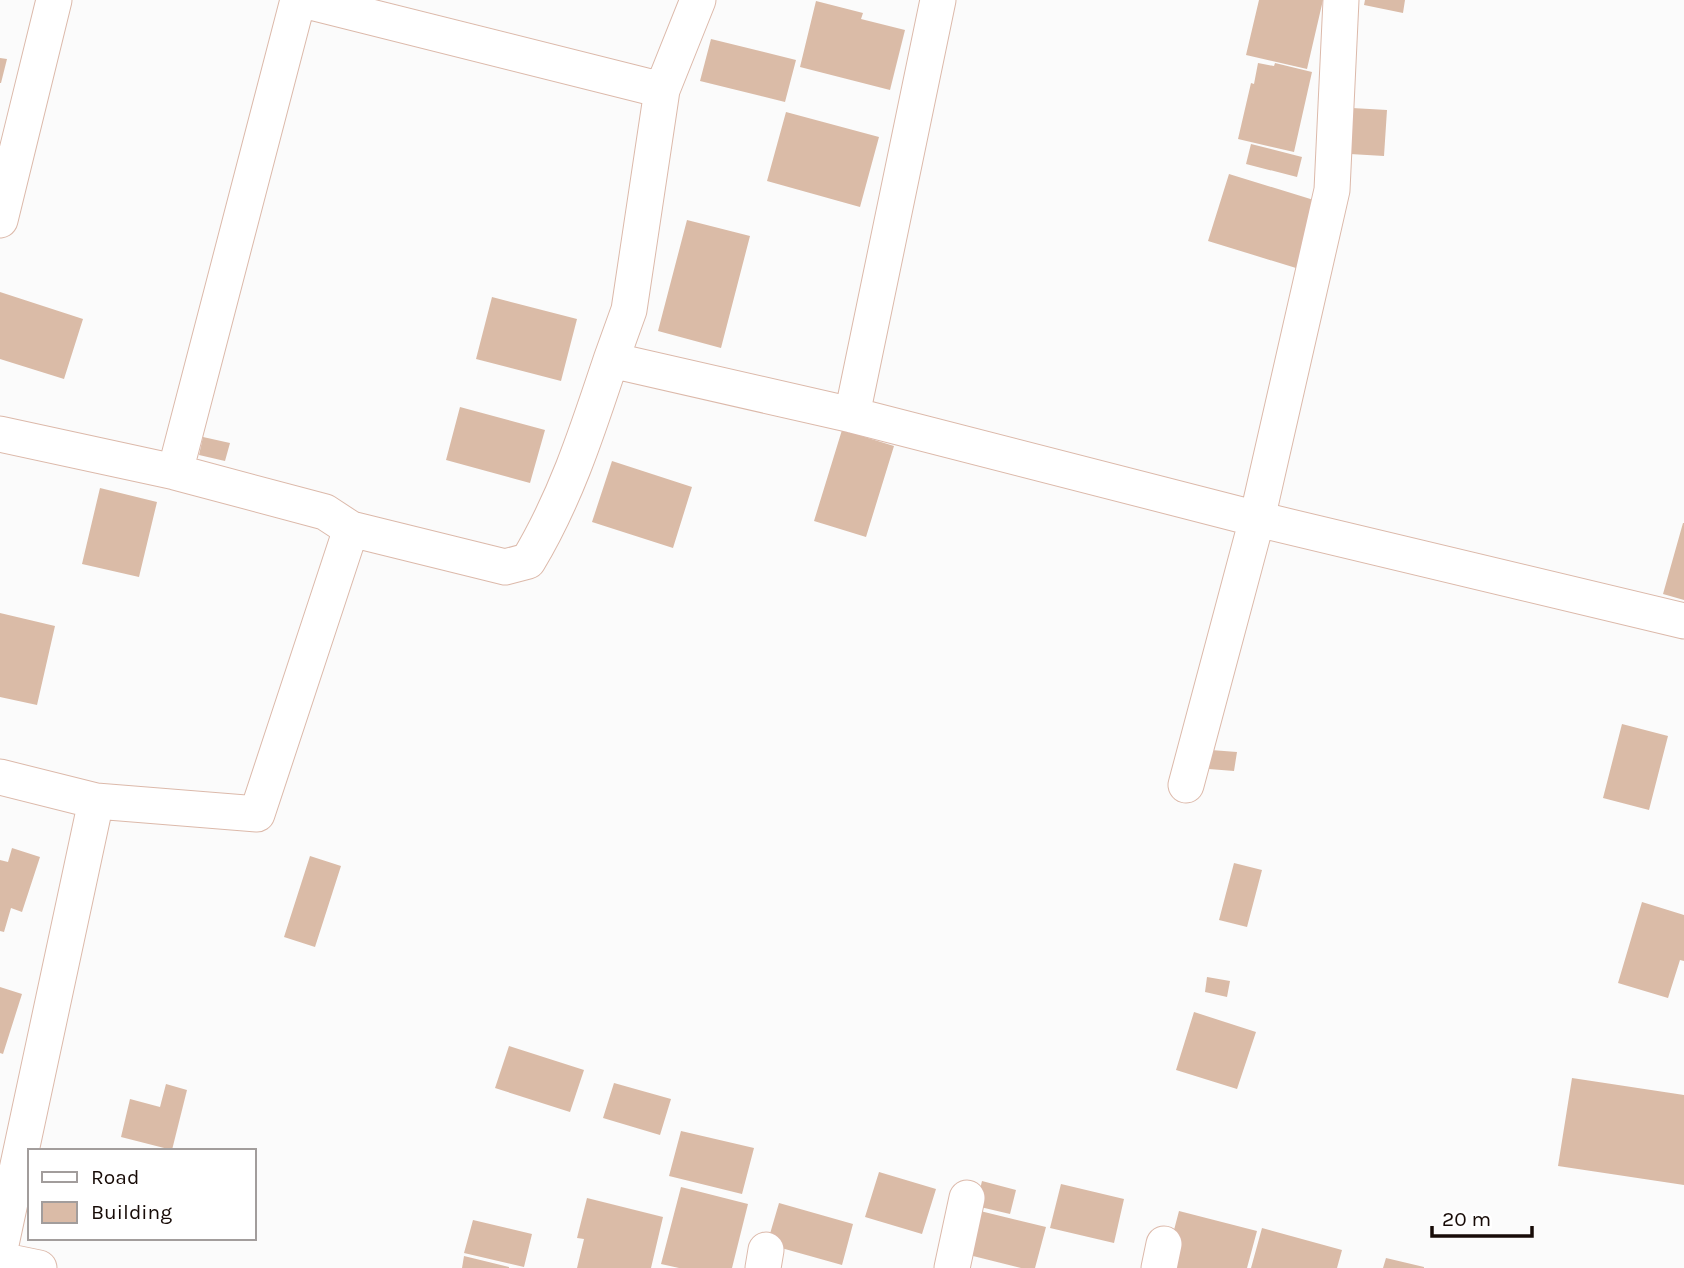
<svg xmlns="http://www.w3.org/2000/svg" width="1684" height="1268" viewBox="0 0 1684 1268" font-family="Karla,sans-serif">
<rect width="100%" height="100%" fill="#fbfbfb"/>
<path fill="#dabba7" d="M1259 0H1323L1307 69 1246 55Z
M1365 0H1405L1403 13 1364 5Z
M816 1 863 13 861 19 905 30 890 90 800 67Z
M711 39 796 60 785 102 700 81Z
M0 58 7 59 1 83H0Z
M1258 63 1274 66 1275 63 1312 72 1294 152 1238 139 1251 83 1254 84Z
M1352 108 1387 110 1384 156 1350 154Z
M786 112 879 137 860 207 767 181Z
M1251 144 1302 157 1297 177 1246 164Z
M1229 174 1317 201 1296 268 1208 241Z
M687 220 750 236 721 348 658 331Z
M0 292 83 319 64 379 0 359Z
M492 297 577 319 561 381 476 359Z
M460 407 545 430 530 483 446 460Z
M842 430 894 446 866 537 814 521Z
M203 437 230 443 225 461 199 455Z
M612 461 692 487 673 548 592 522Z
M100 488 157 502 139 577 82 564Z
M1683 523H1684V600L1663 594Z
M0 613 55 626 37 705 0 697Z
M1622 724 1668 736 1649 810 1603 798Z
M1211 750 1237 752 1234 771 1209 769Z
M12 848 40 857 22 912 11 908 4 932 0 931V860L8 862Z
M310 856 341 866 315 947 284 937Z
M1234 863 1262 870 1247 927 1219 920Z
M1642 902 1684 915V961L1680 960 1668 998 1618 983Z
M1207 977 1230 981 1227 997 1205 992Z
M0 987 22 994 3 1054 0 1053Z
M1194 1012 1256 1032 1237 1089 1176 1070Z
M509 1046 584 1070 570 1112 495 1088Z
M1572 1078 1684 1095V1185L1558 1166Z
M614 1083 671 1099 660 1135 603 1118Z
M166 1084 187 1090 172 1150 121 1137 130 1099 160 1107Z
M681 1131 754 1148 742 1194 669 1176Z
M879 1172 936 1189 922 1234 865 1217Z
M982 1181 1016 1190 1010 1214 976 1206Z
M1061 1184 1124 1199 1114 1243 1050 1228Z
M681 1187 748 1204 732 1268H679L661 1264Z
M587 1198 663 1217 651 1268H577L584 1239 577 1238Z
M779 1203 853 1224 842 1265 767 1244Z
M972 1209 1046 1227 1035 1268H1021L961 1253Z
M1179 1211 1257 1231 1247 1268H1164Z
M473 1220 532 1234 524 1267 464 1253Z
M1262 1228 1342 1250 1337 1268H1251Z
M464 1256 509 1267V1268H462Z
M1386 1258 1424 1267V1268H1383Z"/>
<g fill="none" stroke-linecap="round" stroke-linejoin="round">
<g stroke="#dcb9aa" stroke-width="37">
<path id="minor" d="M303 0 662 90 629 310 611 360 852 415 1257 519 1684 621
M662 90 698 0
M0 220 54 0
M852 415 938 0
M0 434 175 472 325 512 351 529 505 567 528 561C566 498 588 429 611 360
M175 472 298 0
M0 777 96 801 257 814 351 529
M1186 785 1257 519 1332 190 1341 0
M0 1249 96 801
M0 1260 39 1268
M763 1268 766 1250
M952 1268 967 1198
M1159 1268 1164 1244"/>
</g>
<use href="#minor" stroke="#fff" stroke-width="35"/>
</g>
<rect x="28" y="1149" width="228" height="91" fill="#ffffff" stroke="#a29d9c" stroke-width="2"/>
<rect x="42" y="1172" width="35" height="10" fill="#ffffff" stroke="#a29d9c" stroke-width="2"/>
<text x="91" y="1184" font-size="21" fill="#170b07">Road</text>
<rect x="42" y="1202" width="35" height="21" fill="#dabba7" stroke="#a29d9c" stroke-width="2"/>
<text x="91" y="1219" font-size="21" fill="#170b07">Building</text>
<path d="M1432 1226v10h100v-10" fill="none" stroke="#170b07" stroke-width="3.5"/>
<text x="1442" y="1226" font-size="21" fill="#170b07" stroke="#ffffff" stroke-width="5" paint-order="stroke">20 m</text>
</svg>
